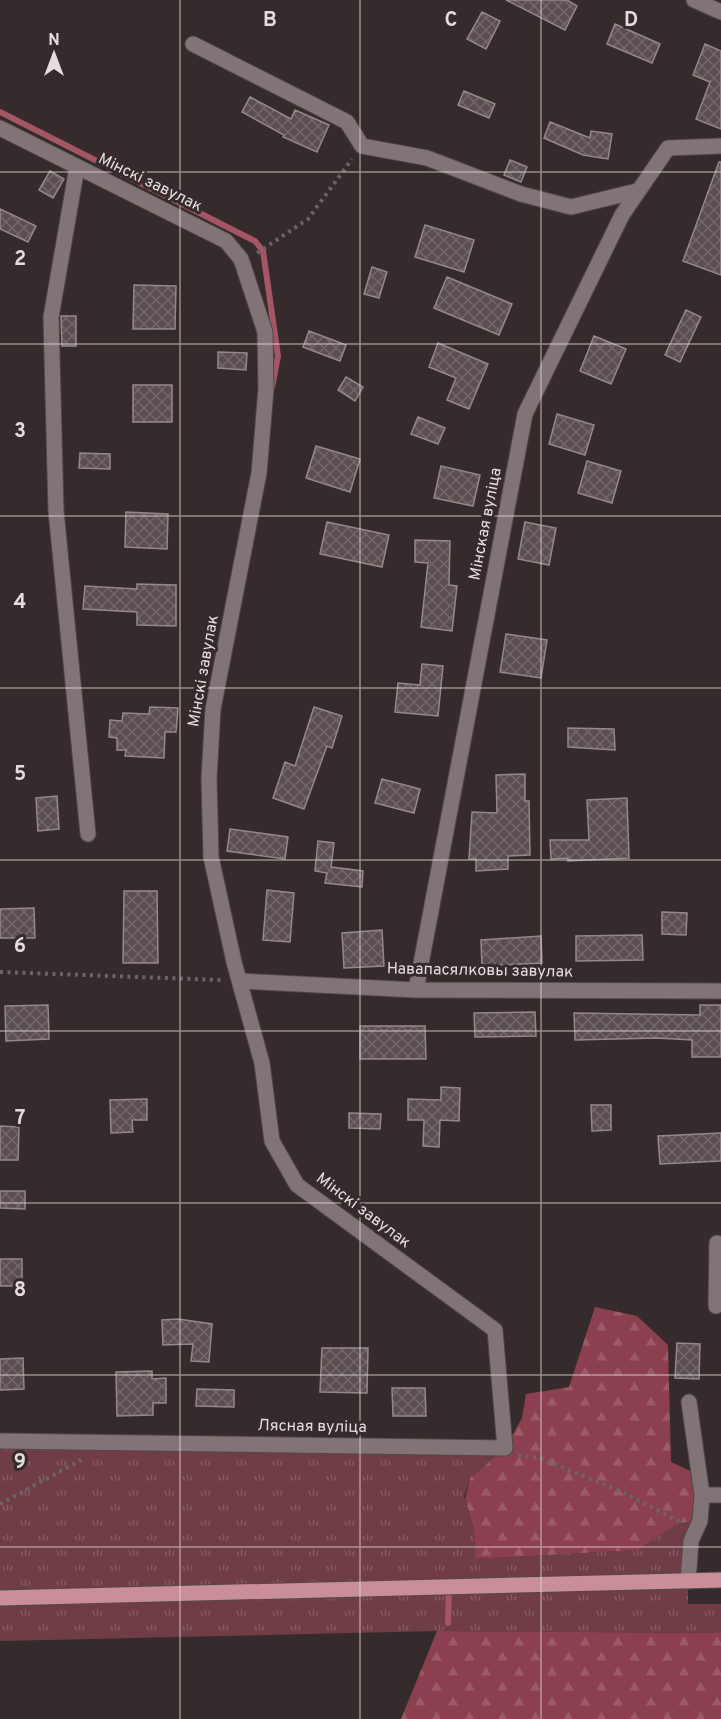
<svg xmlns="http://www.w3.org/2000/svg" width="721" height="1719" viewBox="0 0 721 1719" font-family="Overpass,sans-serif">
<defs>
<pattern id="grass-tufts" width="24" height="20" patternUnits="userSpaceOnUse" patternTransform="scale(1.5)"><rect width="24" height="20" fill="#703d47"/><path d="M3 7l-1-3M5 7V3M7 7l1-3M15 17l-1-3M17 17v-4M19 17l1-3" fill="none" stroke="#845961"/></pattern>
<pattern id="forest-firs" width="22" height="20" patternUnits="userSpaceOnUse" patternTransform="scale(1.5)"><rect width="22" height="20" fill="#8b3f4f"/><path d="M5 1l3.5 6h-7zM16 11l3.5 6h-7z" fill="#9b5a68"/></pattern>
<pattern id="building-cross-hatch" width="8" height="8" patternUnits="userSpaceOnUse" patternTransform="scale(1.5)"><rect width="8" height="8" fill="#5a4e50"/><path d="M0 0l8 8M0 8l8-8" fill="none" stroke="#726769"/></pattern>
</defs>
<rect width="100%" height="100%" fill="#362b2c"/>
<path fill="url(#grass-tufts)" d="M0 1441 505 1448 470 1478 464 1497 474 1529 475 1559 638 1550 679 1523 700 1521 688 1581V1604H721V1633L437 1631 0 1641Z"/>
<path fill="url(#forest-firs)" d="M595 1307 637 1316 668 1345 671 1462 701 1476 700 1521 679 1523 638 1550 475 1559 474 1529 465 1499 470 1478 505 1448 522 1418 526 1394 569 1387Z
M437 1631 721 1633V1719H401Z"/>
<g fill="none" stroke-linecap="round" stroke-linejoin="round">
<path stroke="#a45666" stroke-width="6" d="M0 112 255 241 263 251 278 356 272 388
M448 1623 449 1589"/>
</g>
<path fill="url(#building-cross-hatch)" stroke="#96888a" stroke-width="1.5" d="M506 0H567L577 6 565 30Z
M482 12 500 21 486 49 467 39Z
M615 24 660 44 652 63 607 44Z
M705 44 721 51V129L696 119 710 82 693 75Z
M464 91 495 104 489 118 458 105Z
M250 97 291 119 295 110 329 125 317 152 283 137 284 135 242 112Z
M550 122 590 138 591 131 612 134 608 159 583 155 544 138Z
M510 160 527 167 521 182 504 175Z
M719 162H721V275L683 261Z
M50 171 64 179 53 198 39 190Z
M0 209 36 226 28 242 0 229Z
M425 225 474 240 464 272 415 257Z
M372 267 387 272 379 298 364 294Z
M447 277 512 304 499 335 434 308Z
M134 285 176 286 175 329H133Z
M686 310 701 317 680 362 665 355Z
M61 316H76V346H62Z
M309 331 346 345 340 361 303 347Z
M594 336 626 349 611 384 580 371Z
M438 343 488 364 469 409 447 400 456 378 429 367Z
M218 352 247 353 246 370 218 368Z
M346 377 363 387 355 401 338 390Z
M133 385H172V422H133Z
M557 414 594 425 585 455 549 444Z
M418 417 445 428 438 444 411 434Z
M316 446 360 459 350 492 306 478Z
M80 453 110 454V469L79 468Z
M587 461 621 471 612 503 578 493Z
M441 466 480 475 473 506 434 498Z
M126 512 168 514 167 549 125 547Z
M327 522 389 535 382 567 320 554Z
M525 522 556 528 549 565 518 559Z
M415 540 450 541 449 585 457 586 452 631 421 627 428 563 415 562Z
M137 584 176 585V626L137 625V612L83 609 85 586 137 589Z
M506 634 547 640 541 678 500 672Z
M422 664 443 666 438 716 395 712 398 683 420 685Z
M150 707 178 708 176 732H165L164 758 125 756 126 750H117V738L109 737 110 720 122 721 123 713 149 714Z
M314 707 342 716 332 748 327 746 304 809 273 798 285 762 295 766Z
M568 728 614 729 615 750 568 747Z
M525 774V801H529L530 855 508 856V869L476 871V859H469L472 812 497 813 496 775Z
M382 779 420 789 414 813 375 803Z
M57 796 59 829 38 831 36 798Z
M627 798 629 858 568 861V858L551 859 550 840H589L587 800Z
M230 829 288 837 285 859 227 851Z
M318 841 334 843 331 867 363 871 362 887 325 883 327 873 315 871Z
M267 890 294 893 290 942 263 940Z
M124 891H157L158 963H123Z
M34 908 35 938H0V909Z
M662 912 687 913 686 935 662 934Z
M382 930 384 966 344 968 342 933Z
M642 935 643 960 576 961V936Z
M541 936 542 963 482 966 481 940Z
M48 1005 49 1039 6 1041 5 1006Z
M700 1005H721V1057H692V1040L657 1038 575 1040 574 1013 700 1015Z
M535 1012 536 1036 475 1037 474 1013Z
M360 1026H425L426 1059H360Z
M441 1087 460 1088 459 1121 440 1120 439 1147 423 1146 424 1120H408V1099L441 1100Z
M147 1099V1120H132L133 1132 111 1133 110 1100Z
M591 1105H611V1130L592 1131Z
M349 1113 381 1114 380 1129 349 1128Z
M0 1126 19 1127 18 1160H0Z
M721 1133V1161L660 1164 658 1136Z
M0 1191H25V1209L0 1208Z
M0 1259H22V1286H0Z
M178 1319 212 1324 209 1362 191 1361 193 1344 163 1345 162 1320Z
M677 1343 700 1344 699 1379 675 1378Z
M322 1348H368L367 1393 320 1392Z
M23 1358 24 1389 0 1390V1359Z
M152 1371V1379L166 1378V1403H153V1415L117 1416 116 1372Z
M392 1388H425L426 1416H393Z
M197 1389 234 1390V1407L196 1406Z"/>
<g fill="none" stroke-linecap="round" stroke-linejoin="round">
<g stroke="#514849" stroke-width="17">
<path id="minor" d="M694 0 721 12
M193 44 347 122 362 146 427 158 521 194 571 207 637 191
M0 128 226 241 241 259 265 332 266 389 259 473 213 709 209 779 211 857 234 962 262 1063 272 1141 297 1185 495 1330 505 1448 0 1441
M77 167 51 317 56 511 88 834
M240 981 416 990 721 991
M416 990 525 414 622 215 668 148 721 146
M716 1306 717 1243
M702 1495H721
M688 1581 691 1541 700 1521 702 1495 689 1402"/>
</g>
<g stroke="#514849" stroke-width="17">
<path id="major" d="M0 1598 721 1580"/>
</g>
<path stroke="#6e6465" stroke-width="4" stroke-dasharray="3 4.5" stroke-linecap="butt" d="M257 253 308 219 352 159
M0 972 221 980
M518 1455 540 1458 624 1493 682 1523
M0 1504 81 1460"/>
<use href="#minor" stroke="#827476" stroke-width="15"/>
<use href="#major" stroke="#c98e99" stroke-width="15"/>
</g>
<path fill="none" stroke="#e4ddde" stroke-width="1.5" stroke-opacity="0.55" d="M180 0V1719M360 0V1719M541 0V1719M0 172H721M0 344H721M0 516H721M0 688H721M0 860H721M0 1031H721M0 1203H721M0 1375H721M0 1547H721"/>
<g text-anchor="middle" dominant-baseline="central" stroke-width="6" stroke-linejoin="round" paint-order="stroke">
<g font-size="16" fill="#e4ddde" stroke="#362b2c">
<text transform="translate(150 183) rotate(26)">Мінскі завулак</text>
<text transform="translate(486 524) rotate(-79)">Мінская вуліца</text>
<text transform="translate(204 671) rotate(-80)">Мінскі завулак</text>
<text transform="translate(480 971) rotate(1)">Навапасялковы завулак</text>
<text transform="translate(363 1211) rotate(37)">Мінскі завулак</text>
<text transform="translate(312 1427) rotate(1)">Лясная вуліца</text>
</g>
</g>
<g font-size="20" text-anchor="middle" font-weight="bold" fill="#e4ddde" stroke="#362b2c" stroke-width="6" stroke-linejoin="round" paint-order="stroke">
<text x="270" y="26">B</text>
<text x="451" y="26">C</text>
<text x="631" y="26">D</text>
<text x="20" y="265">2</text>
<text x="20" y="437">3</text>
<text x="20" y="608">4</text>
<text x="20" y="780">5</text>
<text x="20" y="952">6</text>
<text x="20" y="1124">7</text>
<text x="20" y="1296">8</text>
<text x="20" y="1468">9</text>
</g>
<g transform="translate(54 54)" stroke="#362b2c" stroke-width="4.5" paint-order="stroke">
<path d="M0-4.5L10 22L0 15L-10 22Z" fill="#e4ddde"/>
<text y="-9" font-size="16" font-weight="bold" text-anchor="middle" fill="#e4ddde">N</text>
</g>
</svg>
